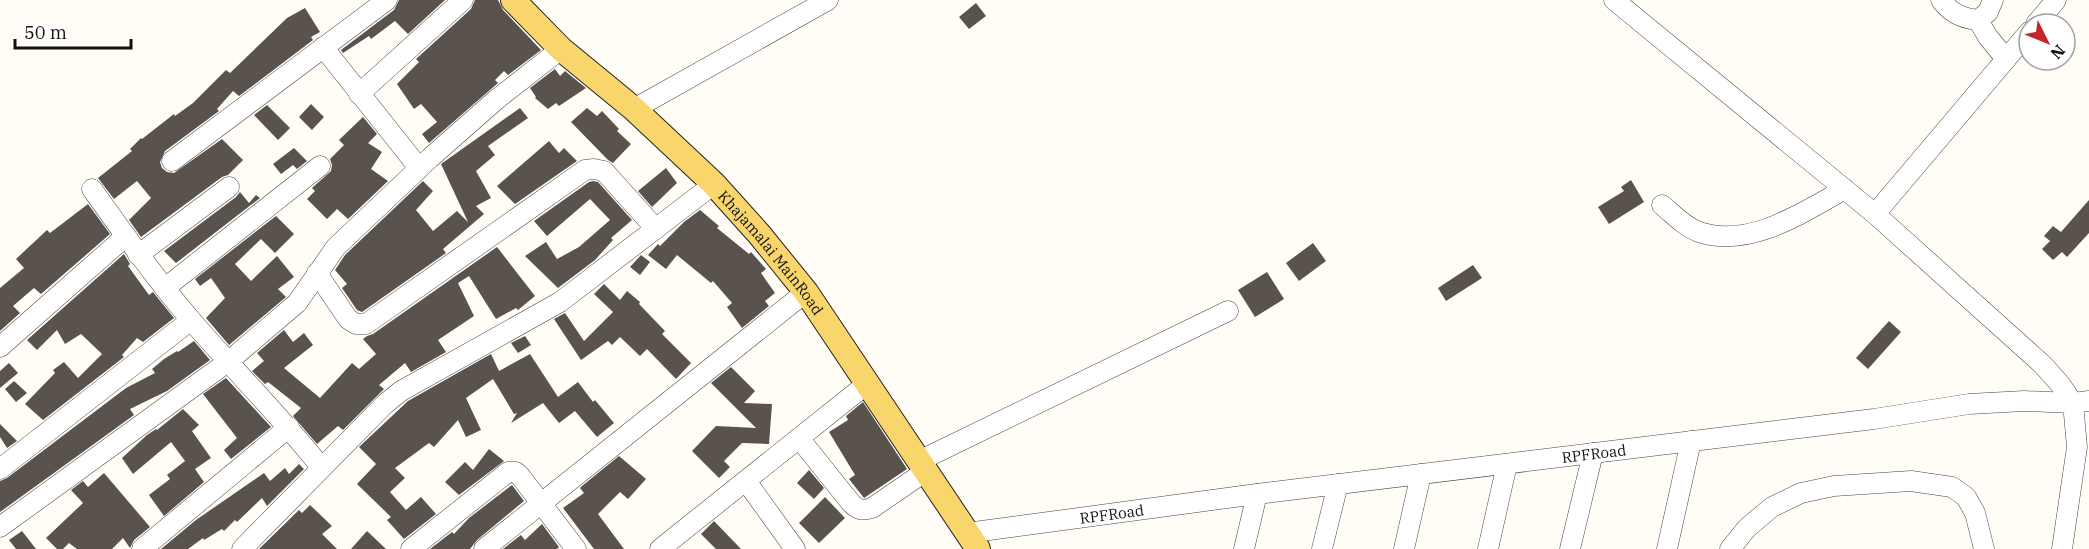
<svg xmlns="http://www.w3.org/2000/svg" width="2089" height="549" viewBox="0 0 2089 549" font-family="'IBM Plex Serif',serif">
<rect width="100%" height="100%" fill="#fffdf5"/>
<path fill="#5a524d" d="M399 0H445L408 34 395 21 371 39 369 36 343 53 341 50 394 10Z
M475 0H498L503 10 541 50 508 75 504 71 495 80 498 83 429 143 422 134 437 122 421 104 414 109 397 84 419 62 416 59 471 9Z
M976 3 986 16 969 29 959 17Z
M305 8 320 32 311 37 313 40 239 96 233 91 217 109 219 111 165 151 160 162 162 168 167 172 174 173 222 139 243 160 228 175 222 177 141 237 129 220 151 198 137 181 114 199 98 178 132 151 130 149 141 138 142 139 174 114 175 116 193 103 226 70 230 73 287 18Z
M555 69 560 76 565 71 586 88 559 106 556 103 548 109 535 98 536 97 530 88Z
M311 104 324 117 312 130 299 117Z
M267 105 290 128 278 140 254 115Z
M520 108 528 118 488 146 495 155 476 171 491 198 476 206 484 214 443 249 446 253 362 312 357 310 342 288 347 284 335 270 345 255 423 181 433 191 416 210 433 231 457 211 468 222 441 164Z
M587 108 597 116 602 111 619 129 617 131 631 144 613 163 608 160 571 122Z
M363 117 377 134 368 143 382 152 371 169 388 181 348 219 337 209 327 219 307 199 315 191 312 188 331 171 332 165 330 159 344 145 339 140Z
M549 141 559 153 564 148 577 161 515 204 497 186Z
M294 148 307 161 297 169 293 165 281 174 273 164Z
M666 168 677 183 652 207 638 191Z
M1631 180 1644 202 1609 224 1598 207 1624 191 1621 187Z
M593 181 598 182 632 220 611 238 613 240 595 260 558 288 525 256 546 242 557 259 579 247 610 220 590 199 547 236 534 221 589 182Z
M240 192 249 203 256 195 260 198 176 263 164 251 236 197Z
M2089 200V233L2067 257 2062 252 2053 260 2042 249 2050 241 2044 236 2053 226 2061 232Z
M88 204 110 234 41 294 34 288 13 306 20 313 0 331V288L24 268 16 259 47 230 50 233Z
M700 210 719 226 717 228 749 254 751 252 766 269 761 273 775 293 765 301 769 306 742 328 727 307 732 303 713 281 711 283 677 255 666 269 648 255 658 244 660 246 684 222Z
M276 216 294 234 275 253 261 239 235 264 251 281 277 256 294 277 278 289 286 297 229 345 206 318 225 298 211 278 200 286 195 279Z
M1313 243 1326 261 1299 281 1286 263Z
M497 247 535 296 518 310 516 308 496 319 469 276 458 283 474 316 438 340 446 352 411 372 405 363 379 385 384 389 343 430 338 426 317 444 293 416 301 408 268 382 265 384 252 371 264 361 257 353 284 330 293 342 304 333 313 345 284 368 320 398 352 363 359 369 376 354 363 339 367 336 373 334Z
M124 254 130 264 128 266 149 295 153 292 174 318 143 342 137 338 122 355 124 357 43 420 25 404 55 373 53 370 64 362 78 378 102 354 81 334 65 344 57 330 37 350 27 340Z
M641 255 650 262 640 275 630 267Z
M1473 265 1482 278 1446 301 1438 288Z
M1267 272 1284 299 1255 317 1238 290Z
M604 284 620 300 627 291 640 302 639 304 665 331 662 334 691 363 676 379 647 349 640 356 620 337 612 345 608 341 581 360 554 319 565 313 584 341 613 312 594 294Z
M1889 321 1901 332 1868 369 1856 358Z
M525 336 531 345 518 353 511 343Z
M194 341 210 360 167 391 130 409 134 415 0 512V481L7 478 126 388 155 373 152 369 164 359 177 351 178 352Z
M491 354 499 371 530 354 558 397 578 382 593 402 595 400 614 423 597 437 575 411 559 423 543 403 511 423 517 413 514 414 493 379 466 398 481 430 466 437 458 420 434 447 429 443 395 468 405 478 390 492 406 510 421 497 436 514 404 539 387 520 391 517 357 484 376 464 359 447 408 401Z
M9 363 18 373 0 388V371Z
M731 367 755 391 744 403 772 404 769 444 742 443 724 461 730 467 719 478 692 451 716 426 756 428 711 383Z
M226 378 271 427 231 459 224 450 237 438 203 394Z
M14 381 27 393 16 402 5 389Z
M863 402 907 469 864 498 849 479 855 475 829 432 848 420 846 416Z
M183 409 199 425 192 431 211 458 195 469 204 482 164 516 149 495 170 479 167 475 185 461 171 442 133 474 122 458 147 435 156 429 157 430Z
M0 424 17 441 7 448 0 437Z
M489 449 504 461 459 495 445 482 465 462 473 470Z
M619 456 646 479 628 499 620 492 598 514 624 549H594L563 508 584 493 580 488 582 486Z
M299 464 304 469 267 506 262 498 237 522 235 520 224 531 222 529 204 540 203 538 188 549H161L196 520 264 473 270 481 285 468 289 474Z
M809 470 824 488 814 499 797 483Z
M104 473 150 527 134 540 130 548 123 538 112 549H77L69 543 63 549H57L46 538 83 503 71 490 83 481 88 487Z
M512 485 524 501 477 540 470 549H430L452 532 454 534 469 518Z
M825 497 845 518 819 543 799 523Z
M310 505 332 526 322 534 337 549H259L299 510 302 513Z
M714 521 741 549H716L701 534Z
M542 524 559 547 557 549H503L521 535 525 540Z
M22 531 36 549H16L9 540Z
M367 531 386 549H351Z"/>
<g fill="none" stroke-linecap="round" stroke-linejoin="round">
<g stroke="#444" stroke-width="21">
<g id="minor">
<path d="M1614 0 1875 214 2043 365 2060 384 2073 403 2089 401"/>
<path d="M1941 0C1951 13 1961 18 1978 20L1988 12 1993 0"/>
<path d="M1978 20 1988 37 2006 59"/>
<path d="M2036 24 2056 0"/>
<path d="M323 47 419 168"/>
<path d="M359 94 463 0"/>
<path d="M634 109 828 0"/>
<path d="M172 161 387 0"/>
<path d="M92 189C124 234 155 278 191 320 234 370 280 416 321 467"/>
<path d="M1662 205C1674 215 1685 227 1699 232 1750 249 1803 212 1845 189"/>
<path d="M1875 214 2029 32"/>
<path d="M138 255 229 187"/>
<path d="M317 273 348 319 356 324H366L585 170 594 169 604 171 656 229"/>
<path d="M165 288 320 166"/>
<path d="M0 347 126 236"/>
<path d="M799 438 851 503C858 510 862 511 872 508L926 471"/>
<path d="M919 461 1228 311"/>
<path d="M0 469 191 320"/>
<path d="M746 481 795 549"/>
<path d="M0 527 229 361 297 303 336 247 430 158 497 99 561 49"/>
<path id="s1" d="M967 533 1257 494 1874 419 1969 404 2024 401 2073 403 2077 447 2062 549"/>
<path d="M142 549 289 427"/>
<path d="M242 549 385 404 401 391 560 302 714 184"/>
<path d="M411 549 508 472H516L521 477 576 549"/>
<path d="M484 549 806 292"/>
<path d="M660 549 868 383"/>
<path d="M1244 549 1257 494"/>
<path d="M1322 549 1338 484"/>
<path d="M1404 549 1421 474"/>
<path d="M1488 549 1507 464"/>
<path d="M1570 549 1593 453"/>
<path d="M1667 549 1691 441"/>
<path d="M1730 549 1747 528 1772 507 1801 493 1834 486 1911 481 1952 487 1966 497 1975 513 1984 549"/>
</g>
</g>
<g stroke="#222" stroke-width="26">
<g id="major">
<path id="s2" d="M513 0 561 49 634 109 714 184 759 234 806 292 978 549"/>
</g>
</g>
<use href="#minor" stroke="#fff" stroke-width="20"/>
<use href="#major" stroke="#f9d66b" stroke-width="24"/>
</g>
<g text-anchor="middle" dominant-baseline="central" stroke-width="6" stroke-linejoin="round" paint-order="stroke">
<g font-size="15" fill="#111" stroke="#fff">
<text stroke="none"><textPath href="#s2" startOffset="362">Khajamalai MainRoad</textPath></text>
<text stroke="none"><textPath href="#s1" startOffset="632">RPFRoad</textPath></text>
<text stroke="none"><textPath href="#s1" startOffset="146">RPFRoad</textPath></text>
</g>
</g>
<g transform="translate(2047 42) rotate(133)"><circle r="28" fill="#ffffff" stroke="#a0a0a0" stroke-width="1.5"/>
<path d="M0-4.5L10 22L0 15L-10 22Z" fill="#c4262e"/>
<text y="-9" font-size="16" font-weight="bold" text-anchor="middle" fill="#111111">N</text>
</g>
<path d="M15 39v9h116v-9" fill="none" stroke="#111111" stroke-width="3"/>
<text x="24" y="39" font-size="18" fill="#111111" stroke="#ffffff" stroke-width="4.5" paint-order="stroke">50 m</text>
</svg>
